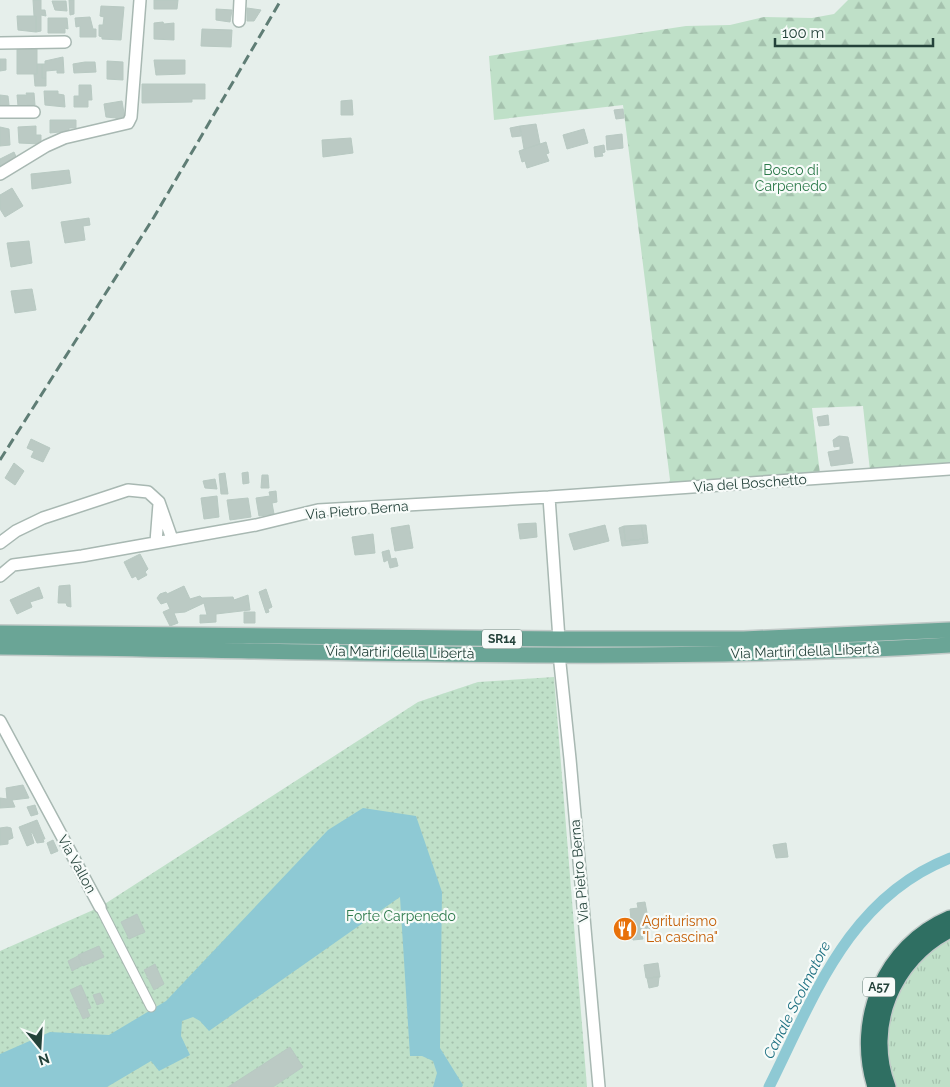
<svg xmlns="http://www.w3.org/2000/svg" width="950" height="1087" viewBox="0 0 950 1087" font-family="Raleway,sans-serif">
<defs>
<pattern id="grass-tufts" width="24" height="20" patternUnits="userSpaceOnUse" patternTransform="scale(1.25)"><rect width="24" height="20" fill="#bfe0c8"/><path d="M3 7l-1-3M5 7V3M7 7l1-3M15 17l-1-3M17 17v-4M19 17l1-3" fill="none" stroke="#a4c1ad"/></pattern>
<pattern id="forest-firs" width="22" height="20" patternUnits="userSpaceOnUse" patternTransform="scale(1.25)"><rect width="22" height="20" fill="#bfe0c8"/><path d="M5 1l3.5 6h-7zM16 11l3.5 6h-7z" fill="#a4c1ad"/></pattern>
<pattern id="park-dots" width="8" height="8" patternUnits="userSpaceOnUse" patternTransform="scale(1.25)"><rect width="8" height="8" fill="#bfe0c8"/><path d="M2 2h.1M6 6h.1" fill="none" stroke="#a4c1ad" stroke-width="1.8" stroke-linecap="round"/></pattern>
</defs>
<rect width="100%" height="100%" fill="#e6efeb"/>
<path fill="url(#grass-tufts)" d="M950 934V1087H890L882 1034 902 976Z"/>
<path fill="url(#forest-firs)" d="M848 0H950V465L870 471 863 406 812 408 820 474 668 485 670 480 623 105 494 120 489 56 686 26 730 25 764 17 812 18 834 14Z"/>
<path fill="url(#park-dots)" d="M554 677 587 1087H0V951L100 907 418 702 478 682Z"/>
<path fill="#8ec9d4" d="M363 808 416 816 442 892 440 1048 463 1085 462 1087H433L437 1073 433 1061 422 1056H410L400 897 209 1031 200 1021 193 1017 182 1021 181 1036 190 1055 159 1071 151 1061 107 1087H0V1054L50 1032 109 1035 166 1001 328 830Z"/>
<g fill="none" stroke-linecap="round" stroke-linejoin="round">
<path stroke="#8ec9d4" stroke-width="11" d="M769 1087C814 997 848 898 950 858"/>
</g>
<path fill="#bbcac4" stroke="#b8c9c2" d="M33 0H41V10H45L46 16 41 15V31L36 32V16H34Z
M74 0V14L70 15 69 0Z
M154 0H178L177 9H154Z
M52 1H66L67 11 55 10Z
M101 6 124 7 121 40 102 39V37L99 36V25H103L104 17 100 16Z
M247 8 261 10 254 21H247Z
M216 9 232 10 230 22 216 20Z
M17 16H36V32L18 30Z
M90 17 93 29H96V37H80V26L76 27 75 18Z
M48 18H67L68 29 65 28V33H48Z
M163 22 164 24 174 23V40L154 39V23Z
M202 29 232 30 231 47 201 46Z
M17 49H37V74H17Z
M63 57 64 73H57V70L46 71V78H42V64H45V61Z
M0 59H6V70L0 71Z
M154 60H185V74L156 75Z
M107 61 123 62V80L107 79Z
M85 62H95L96 72 74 73 73 64Z
M37 64H42V78H46V86H35L34 74H37Z
M142 84H205V99H192V102L142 103Z
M79 85H91L92 100H88V107H74V96H79Z
M44 91H58V94L64 95 65 107 45 105Z
M26 93H34L35 105 18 106 17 95H27Z
M0 95 8 96 9 105H0Z
M352 100 353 115H341V101Z
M122 101 125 119 117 121 116 118 106 117 104 104Z
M623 109 624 118 616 119 614 110Z
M50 120H76V128H69V131L50 133Z
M536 124 540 144 524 149 520 126Z
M36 126V135H41V144L19 143 18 127Z
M520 126 521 136 512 137 510 128Z
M0 127 9 129 10 145 0 146Z
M584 129 588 143 567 149 563 135Z
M622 134 623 148 607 150 606 136Z
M351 138 353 153 323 157 322 140Z
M546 142 549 153 546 154 549 161 527 168 525 161 522 162 519 151Z
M604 145 605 152 602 153 603 156 595 157 594 147Z
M14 152 17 159 0 170V159Z
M69 170 71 183 32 189 31 174Z
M12 188 23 206 5 217 0 209V195Z
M89 218 90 225 83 226 85 240 65 243 61 222Z
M29 241 32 263 11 267 7 243Z
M32 289 36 310 15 313 11 291Z
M828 415 829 425 819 426 817 417Z
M839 436 848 437 853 463 831 466 828 452 840 450V446L834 447 833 440Z
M31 439 50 448 43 462 31 457 34 451 27 448Z
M14 463 24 471 15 485 5 478Z
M248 472 249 483 243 484 242 473Z
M225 473 228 494H221L219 474Z
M262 475H268L269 488H261Z
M215 479 217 489 205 488 203 481Z
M276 491 277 502 272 503 274 514 259 516 256 498 270 496 269 492Z
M217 496 219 517 204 519 201 498Z
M248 498 251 517 230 520 227 500Z
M536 523 537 537 520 539 518 524Z
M409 525 413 548 395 551 391 528Z
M605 525 609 541 574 550 569 534Z
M641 525 644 539 625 541 624 526Z
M641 525H646L648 543 622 546 619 528 624 526 625 541 644 539Z
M373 534 375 553 355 555 352 537Z
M389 550 391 559 396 558 398 566 390 568 388 560 384 562 382 552Z
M140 554 148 569 145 572 147 575 138 580 136 576 132 578 124 562Z
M70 585 71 607 67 606 66 603H58L59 586Z
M184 586 190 599 200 596 202 598 233 597 234 600 248 595 250 610 216 614V622L200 623V615H207L204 603 185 612 174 613 178 623 170 626 163 612 170 609 167 602 161 604 157 598 160 594 166 592 167 594Z
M39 587 43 598 30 602 32 607 17 614 10 600Z
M266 589 272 607 268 609 269 612 266 613 259 592Z
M244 612H255V623H244Z
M23 785 29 798 12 800 15 807 0 808V798L7 799 6 788Z
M35 805 38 814 31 816 27 807Z
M37 820 45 839H43L44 842 37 843 32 832 31 833 34 843 27 846 19 827Z
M7 827 11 828 13 838 8 840V844L0 845V828Z
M53 840 58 851 51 854 47 843Z
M786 843 788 857 776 858 773 845Z
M645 902 650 929 641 931 643 939 633 940 630 909 638 908 637 903Z
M137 914 145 932 129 939 121 922Z
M99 946 104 957 83 966 78 955Z
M78 956 83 965 72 971 68 961Z
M658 963 660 977 646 978 644 965Z
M155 964 164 984 154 990 144 970Z
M659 977 658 986 649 988 647 978Z
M81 985 91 1008 87 1009 90 1016 83 1019 70 990Z
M100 993 104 1002 97 1005 93 995Z
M290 1047 303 1067 273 1087H228Z"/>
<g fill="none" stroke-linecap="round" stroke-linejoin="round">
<g stroke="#a8b8b2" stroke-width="11">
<path id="pedestrian" d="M100 907 151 1007"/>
</g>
<g stroke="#a8b8b2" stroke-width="14">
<path id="minor" d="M239 21 240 0
M0 43 65 42
M0 112H34
M0 174 46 146 64 138 128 123 131 117 140 0
M549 497 950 469
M156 542 159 504
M0 543 16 531 43 518 128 490 148 492 159 502 172 539
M0 576 13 565 82 556 256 525 318 510 549 497 559 639
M559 654 570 759 599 1087
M0 721 100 907"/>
</g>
<g stroke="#c2cac8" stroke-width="18">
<path id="primary" d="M0 633 559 639H744L950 630
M0 647C316 650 634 665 950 645"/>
</g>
<g stroke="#c2cac8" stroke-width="18">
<path id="motorway" d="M875 1087C854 1020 884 946 950 918
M888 1087C865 1026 893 959 950 930"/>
</g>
<use href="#pedestrian" stroke="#fff" stroke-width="9"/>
<use href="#minor" stroke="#fff" stroke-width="11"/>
<use href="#primary" stroke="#6aa596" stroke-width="15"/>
<use href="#motorway" stroke="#2f6f62" stroke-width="15"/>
<path stroke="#5f7d75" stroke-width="3" stroke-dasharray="10 5" stroke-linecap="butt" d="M0 460 154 217 281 0"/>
</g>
<defs>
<g id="restaurant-disc" transform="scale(1.25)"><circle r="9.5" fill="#e8710a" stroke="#f7fbf9"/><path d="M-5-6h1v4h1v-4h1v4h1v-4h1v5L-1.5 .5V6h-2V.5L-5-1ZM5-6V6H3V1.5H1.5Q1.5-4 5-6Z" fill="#fff"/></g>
</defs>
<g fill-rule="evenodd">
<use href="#restaurant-disc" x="625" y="929"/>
</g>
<g text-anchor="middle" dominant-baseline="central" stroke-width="4.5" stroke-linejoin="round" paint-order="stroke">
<g fill="#f7fbf9" stroke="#637a73" stroke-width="1">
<rect x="482" y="629.5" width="40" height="19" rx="4"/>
<rect x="863" y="977.5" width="32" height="19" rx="4"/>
</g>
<g font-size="12" font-weight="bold" fill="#24423a">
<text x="502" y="639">SR14</text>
<text x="879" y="987">A57</text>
</g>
<g font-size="14" fill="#2d7a4b" stroke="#f7fbf9">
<text x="791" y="170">Bosco di<tspan x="791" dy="16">Carpenedo</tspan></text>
<text x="401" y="916">Forte Carpenedo</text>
</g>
<g font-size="14" fill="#24423a" stroke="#f7fbf9">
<text transform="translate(750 483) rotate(-4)">Via del Boschetto</text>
<text transform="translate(357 510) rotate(-5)">Via Pietro Berna</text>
<text transform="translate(805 651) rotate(-2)">Via Martiri della Libertà</text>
<text transform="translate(400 652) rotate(1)">Via Martiri della Libertà</text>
<text transform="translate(77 864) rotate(61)">Via Vallon</text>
<text transform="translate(579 871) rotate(-95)">Via Pietro Berna</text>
</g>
<g font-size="14" fill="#c56008" stroke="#f7fbf9" text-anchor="start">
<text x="642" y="921">Agriturismo<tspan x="642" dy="16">"La cascina"</tspan></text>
</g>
<g font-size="15" font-style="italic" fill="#1c6f80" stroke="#f7fbf9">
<text transform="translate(797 1000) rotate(-63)">Canale Scolmatore</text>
</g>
</g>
<g transform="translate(40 1047) rotate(162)" stroke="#f7fbf9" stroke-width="4" paint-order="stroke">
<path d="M0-4L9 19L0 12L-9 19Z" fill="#24423a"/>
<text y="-8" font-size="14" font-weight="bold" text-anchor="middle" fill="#24423a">N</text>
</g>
<path d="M775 38v8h158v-8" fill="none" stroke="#24423a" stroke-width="2.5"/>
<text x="782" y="38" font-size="15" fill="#24423a" stroke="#f7fbf9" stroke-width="4" paint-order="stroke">100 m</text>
</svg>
